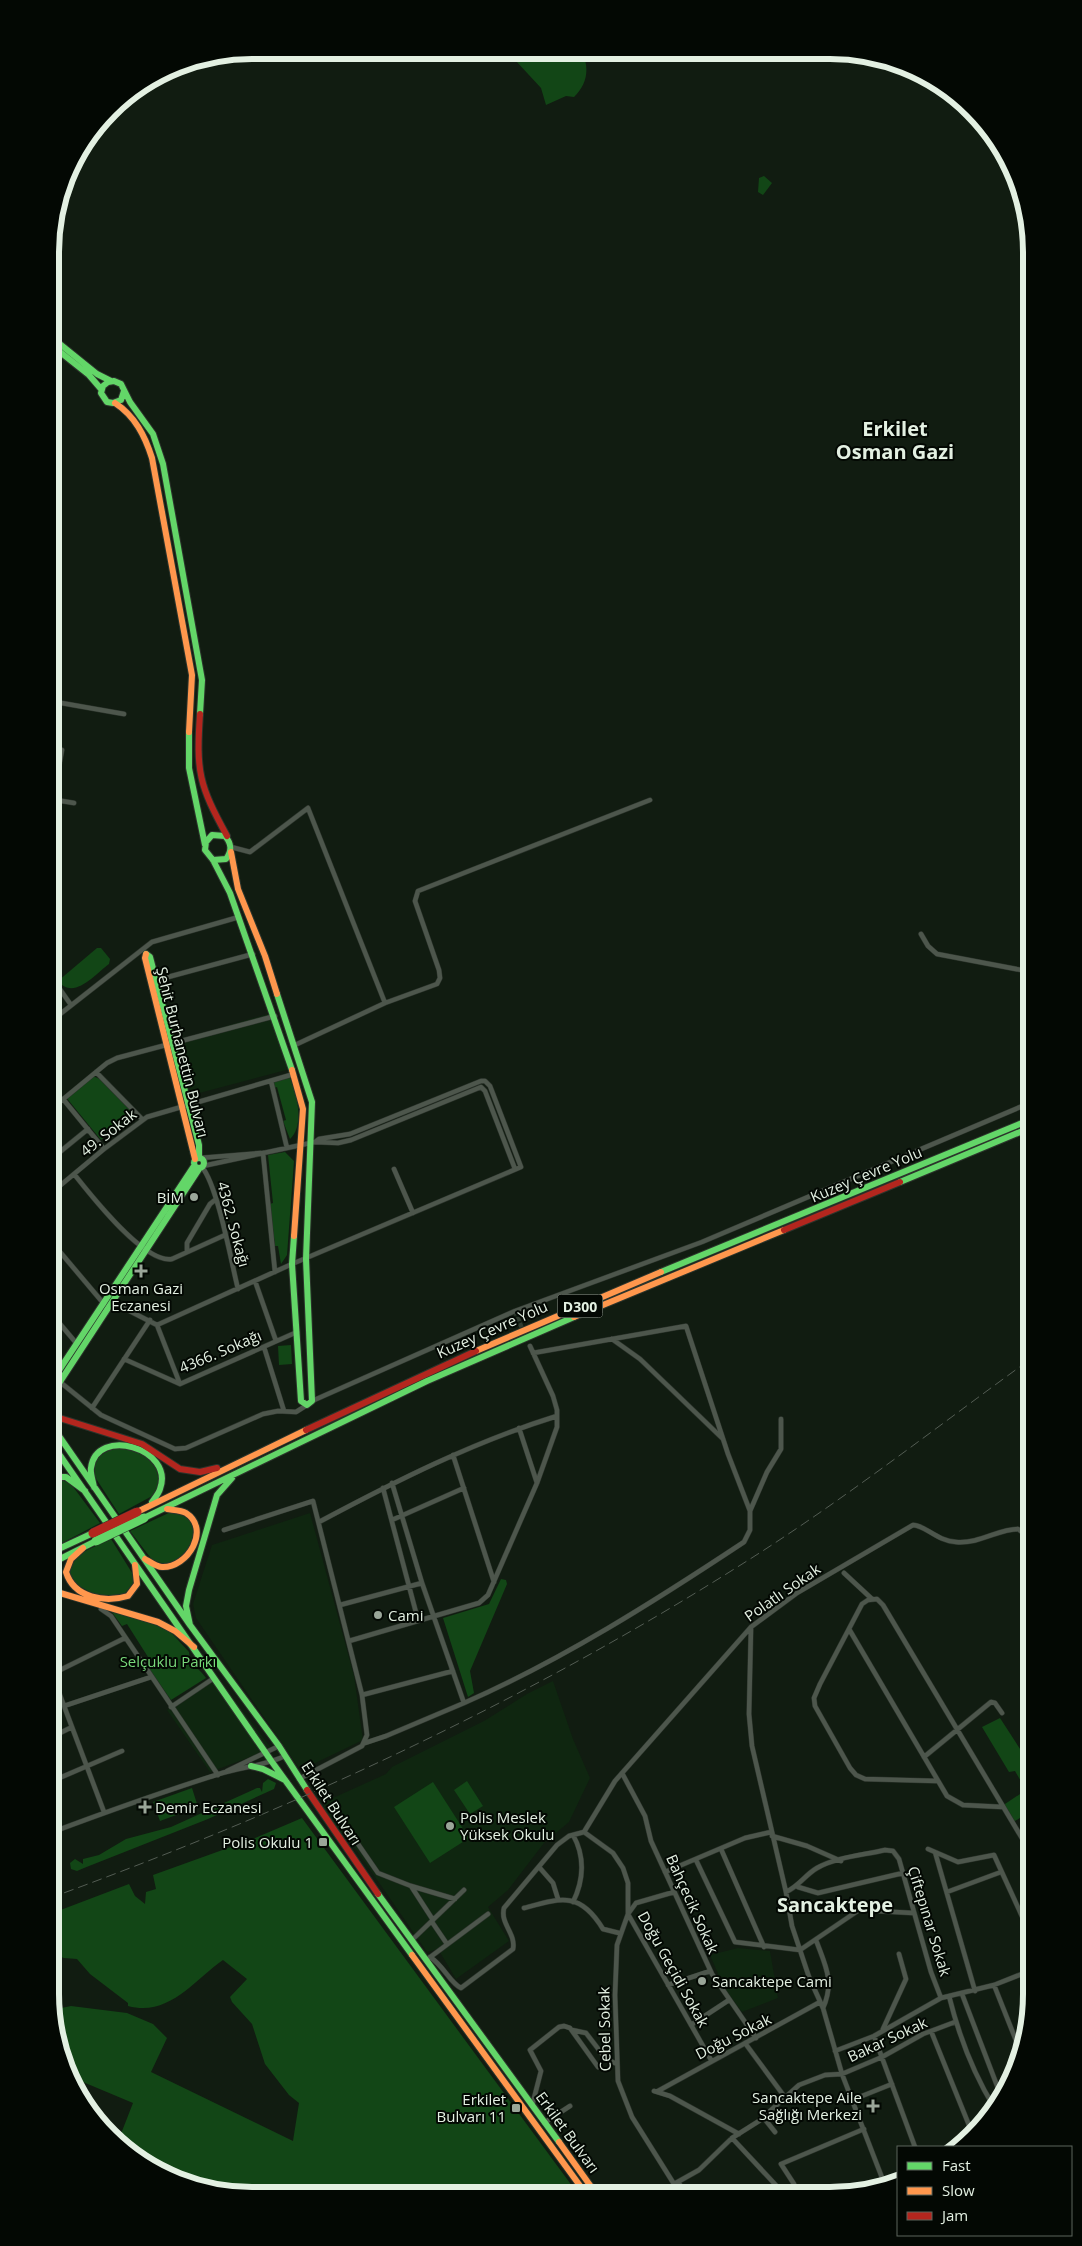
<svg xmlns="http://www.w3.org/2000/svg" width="1082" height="2246" viewBox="0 0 1082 2246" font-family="'Open Sans',sans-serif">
<rect width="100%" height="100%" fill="#111c11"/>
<path fill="#0f2610" d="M271 1013 290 1069 188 1096 174 1041Z
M310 1513 354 1676 363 1740 307 1767H298L196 1618 193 1604 212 1545Z
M217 1677 272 1749 210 1772 167 1710Z
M553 1681 573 1739 590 1778 569 1822 544 1843 508 1890 488 1907 509 1941 456 1979 438 1949 427 1952 344 1832 341 1834 324 1809V1802L386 1774 392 1767 484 1721 527 1694Z
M738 1948 770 1951 778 1998 742 2012 724 1988 710 1955Z"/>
<path fill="#124616" d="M515 52H582C590 68 587 85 574 97L566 96 546 105 541 88 516 61Z
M764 176 772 183 763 195 758 192 759 178Z
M97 948H101L110 959 109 964C95 974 74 1001 58 981Z
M90 1075 100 1079 136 1111 101 1140 65 1096Z
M289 1076C297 1092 305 1126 290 1139L283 1121 286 1120 277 1087 274 1088 272 1080Z
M285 1152 294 1161 287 1255 281 1264 278 1246H275L270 1204 273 1203 268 1155Z
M291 1345 292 1364 279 1365 278 1346Z
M114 1447 138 1450 155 1465 160 1483 154 1495 119 1514 95 1477V1459Z
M57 1478 71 1484 100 1523 62 1543 50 1544V1479Z
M173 1511 190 1519 195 1533 185 1556 170 1565 153 1561 130 1531Z
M111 1539 134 1576V1582L122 1597 96 1595 73 1583 68 1568 83 1552Z
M501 1579 506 1580 507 1584 470 1671 474 1693 468 1697 443 1618 489 1604Z
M111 1611 166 1627 189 1652C190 1667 200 1668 206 1678L171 1700 143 1660 148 1657 127 1624 122 1626Z
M1000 1718 1022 1752 1027 1748 1032 1755V1810L1012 1823 1002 1806 1026 1790 1015 1771 1009 1772 982 1727Z
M268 1779 276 1783 274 1789 208 1819 84 1868 77 1871 71 1869 70 1863 75 1859 83 1864V1859L99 1855 126 1839 171 1827 257 1788H260L262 1792 263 1783Z
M467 1781 483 1806 470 1814 454 1790Z
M433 1782 469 1838 430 1863 394 1807Z
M192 1788 198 1807 160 1821 153 1802Z
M302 1818 578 2194 213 2192 163 2175 117 2144 133 2103 71 2077 57 2047 52 2010 71 2006 127 2013 153 2024 167 2038 151 2072 293 2141 299 2103 289 2095 265 2064 252 2024 232 2002 230 1997 247 1979 223 1960C193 1981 169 2017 128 2006V2003L90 1974 77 1959 64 1958 50 1953V1914L129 1884 135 1896 145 1904 146 1892 156 1889 153 1875 253 1839Z"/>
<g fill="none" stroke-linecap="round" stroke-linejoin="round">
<path stroke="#303c30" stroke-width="4.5" stroke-dasharray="4.5 2" stroke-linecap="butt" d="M515 1311 523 1331"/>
<g stroke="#2c342c" stroke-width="5.5">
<path id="street" d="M50 701 124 714
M50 748 62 750 53 799
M50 799 74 803
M231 847 250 852 308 808 385 1003
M921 934 928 946 937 954 1032 972
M50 975 71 1005
M157 980 253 954
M50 1022 152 942 239 917
M295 1045 385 1003 437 984 440 978 439 970 415 901 418 891 650 800
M96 1072 142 1119
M271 1081 287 1148
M63 1099 104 1149
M50 1110 107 1063 117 1058 275 1016
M315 1142 338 1143 351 1140 481 1087 485 1091 515 1169
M263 1153 275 1272
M200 1158 261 1153
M50 1160 88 1129
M202 1167C218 1187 231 1261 238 1289
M394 1169 413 1213
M50 1172 61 1185
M74 1174C90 1194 144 1264 172 1259L225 1235
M50 1194 104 1149 147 1117 294 1074
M50 1240 104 1304
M187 1252V1243L210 1204 215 1200
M255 1281 276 1341
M112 1302 157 1325 180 1384
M50 1312 77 1344
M157 1325 292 1264 521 1167 490 1086 485 1081H481L350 1134 319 1139 315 1142 203 1166
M612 1339 640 1359 722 1438
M264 1347 284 1411
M124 1359 180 1384 297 1332
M60 1382 101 1415 175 1449 186 1448 263 1414 278 1411 296 1412 307 1405
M312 1401 515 1311 702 1242 1032 1102
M92 1408 150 1320
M519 1428 537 1483
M453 1455 494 1582
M383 1488 418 1620
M750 1511 767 1472 781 1449V1419
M392 1520 464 1488
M319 1522C396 1481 473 1442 557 1416
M224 1530 313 1501 362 1695 367 1735 362 1746 299 1779
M844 1573 872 1599
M340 1605 422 1583
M101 1609 111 1616 218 1775
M751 1627 749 1714 752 1746 786 1892 792 1926 809 1977 823 2008 842 2074 886 2188
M849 1629 947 1796 963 1805 1003 1807
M349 1641 479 1603 488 1595 537 1483 557 1427V1410L553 1396 530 1346
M52 1674 104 1812
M52 1674 125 1638
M362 1695 453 1671
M464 1703C562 1660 655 1601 744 1542L750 1530V1511L728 1454 686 1326 533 1353
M64 1706 151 1677
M171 1707 214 1678
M50 1738 72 1727
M365 1743 386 1736 464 1703 422 1583 392 1483
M924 1757 991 1702 995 1703 1002 1713
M227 1771 279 1746
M622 1773 645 1816 651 1841 712 1974 756 2038
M937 1781 865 1779 856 1775 850 1768 815 1706 814 1698 820 1684 862 1604 868 1600 877 1599 883 1605 1032 1855
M50 1782 122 1751
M347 1828 378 1873 411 1886 455 1899
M584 1832 615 1781 751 1627 797 1593 913 1525C925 1525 937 1541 956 1542 980 1544 998 1529 1018 1529L1026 1535 1032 1547
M50 1833C106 1812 162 1792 219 1774 241 1767 264 1766 285 1756
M573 1835C585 1856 584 1880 573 1902
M772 1836 807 1846 841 1861
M721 1849 764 1947
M928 1849 958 1862 994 1855 1032 1938
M935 1852 975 1991
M696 1860 735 1942 800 1950 859 1910 913 1913
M539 1867 553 1883 558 1899
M665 1872 745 1838 771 1832
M411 1886 433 1920
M798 1887 818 1893 903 1873
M674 1892 636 1903 628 1914 617 1945 615 1995 618 2081 632 2117 674 2184
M786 1892C799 1886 805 1875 817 1868 836 1857 864 1855 885 1850L893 1851 899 1859 931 1972 941 1998
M947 1892 1001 1872
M524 1908C561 1898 580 1891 603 1929L619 1933
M432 1922 447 1944
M412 1940 464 1890
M816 1940C825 1965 835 1981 823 2008
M430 1957C444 1966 450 1983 461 1988L513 1949C516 1933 500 1924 504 1908L557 1845 569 1836 584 1832 613 1853 623 1868 628 1883V1914L711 2060
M429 1958 488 1914
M1027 1972 1032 1984
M668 1985 710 1971
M994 1985 1021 2053
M962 1994 1001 2096
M949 1996C959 2036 973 2073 994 2107
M691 2025 729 2000
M883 2029 906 1979 899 1954
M572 2030 586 2033 606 2059 617 2064
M931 2031 973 2135
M874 2036 915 2147
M745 2043 784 2096
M835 2051 874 2036 941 1998 994 1985 1032 1970
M654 2091 670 2096 739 2134
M658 2091 820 2002
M852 2100 892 2084
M532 2106 541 2071 530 2050 559 2027 564 2026 570 2028 598 2067
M763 2117 775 2132
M544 2123 570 2106
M732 2138 786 2196
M678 2182 687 2195
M661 2195 674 2184 699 2170 732 2138 759 2121 799 2085 825 2075 842 2074 882 2057 923 2034 955 2022
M797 2196 794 2184 781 2164 864 2129"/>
</g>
<g stroke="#2c342c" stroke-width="8">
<path id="fast" d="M50 336 97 374 111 381
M50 344 89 375 101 389
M124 391 121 400 113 403 107 402 101 393 103 386 108 382 114 381 121 384 130 402 153 434 163 464 202 680 200 714
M189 732V768L205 845
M213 860 226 859C232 851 232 844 225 836L212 835 206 842 205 850 213 860 230 893 292 1070
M146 954 150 957 199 1145V1158
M277 994 312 1102 306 1259 312 1401 307 1405 301 1401 292 1264 294 1236
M194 1163a5 5 0 1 1 10 0a5 5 0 1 1-10 0Z
M900 1182 1032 1127
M661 1272 1032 1119
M50 1384 194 1166
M50 1397 199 1169
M50 1423 190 1625 279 1746 307 1790
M50 1441 272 1762 412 1955
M50 1477H66L85 1491
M94 1487C93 1481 90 1473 91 1468 96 1426 175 1448 160 1489 159 1493 155 1498 152 1502
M144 1518 427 1381 574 1317
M50 1553 93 1533
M50 1564 96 1541
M190 1625 186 1606 189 1590 217 1495 232 1478
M251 1766 263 1769 285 1780
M378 1894 559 2142"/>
</g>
<g stroke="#2c342c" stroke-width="8">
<path id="slow" d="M115 403C135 416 145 436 152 458L192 675 189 732
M231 852 238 889 265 956 277 994
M146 954 145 958 195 1159
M292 1070 303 1109 294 1236
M574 1317 784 1230
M476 1351 661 1272
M137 1512 306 1430
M83 1548 71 1559 66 1572C74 1598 105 1603 128 1596L137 1584 135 1565
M145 1559C150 1562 157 1567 162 1567 188 1568 211 1529 186 1513 181 1510 173 1510 167 1509
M50 1590 158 1622 175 1631 194 1647
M412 1955 586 2194
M559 2142 597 2195"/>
</g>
<g stroke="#2c342c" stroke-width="8">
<path id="jam" d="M200 714C196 772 199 785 227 836
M784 1230 900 1182
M50 1415 142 1444 180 1469 200 1472 217 1468
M306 1430 476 1351
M307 1790 378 1894"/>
</g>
<use href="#street" stroke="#4d564c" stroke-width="4.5"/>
<use href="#fast" stroke="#63d668" stroke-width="6"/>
<use href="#slow" stroke="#ff974d" stroke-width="6"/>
<use href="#jam" stroke="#b3261e" stroke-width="6"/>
<path stroke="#535c53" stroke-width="1" stroke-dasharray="10 5" stroke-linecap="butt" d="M50 1898C300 1807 537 1696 761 1552 854 1492 942 1423 1032 1358"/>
<g stroke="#2c342c" stroke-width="10" stroke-linecap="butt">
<path id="fast-bridge" d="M96 1541 144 1518"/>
</g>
<g stroke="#2c342c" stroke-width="10" stroke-linecap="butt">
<path id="jam-bridge" d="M93 1533 137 1512"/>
</g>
<use href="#fast-bridge" stroke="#63d668" stroke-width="9"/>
<use href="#jam-bridge" stroke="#b3261e" stroke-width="9"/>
</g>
<g fill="#9aa699" stroke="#030803" stroke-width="2">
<circle cx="194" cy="1197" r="5"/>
<path d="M138.5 1263.5h5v5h5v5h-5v5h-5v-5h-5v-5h5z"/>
<circle cx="378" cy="1615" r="5"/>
<path d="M142.5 1799.5h5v5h5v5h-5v5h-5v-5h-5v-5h5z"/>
<circle cx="450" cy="1826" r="5"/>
<rect x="318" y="1837" width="10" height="10" rx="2.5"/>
<circle cx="702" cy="1981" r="5"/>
<path d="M870.5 2098.5h5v5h5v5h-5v5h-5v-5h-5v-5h5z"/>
<rect x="511" y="2103" width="10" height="10" rx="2.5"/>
</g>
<g text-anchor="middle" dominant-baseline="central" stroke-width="4" stroke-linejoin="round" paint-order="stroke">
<rect fill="#030803" stroke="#a0aa9f" stroke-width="1" x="557.5" y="1294.5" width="45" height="23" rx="4"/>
<g font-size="14" font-weight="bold" fill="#e3f0e2">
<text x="580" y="1306">D300</text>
</g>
<g font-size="15" fill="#e3f0e2" stroke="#030803">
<text transform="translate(183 1052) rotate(76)">Şehit Burhanettin Bulvarı</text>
<text transform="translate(108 1132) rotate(-38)">49. Sokak</text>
<text transform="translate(866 1174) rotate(-23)">Kuzey Çevre Yolu</text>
<text transform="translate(234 1224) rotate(75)">4362. Sokağı</text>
<text transform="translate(492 1329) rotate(-24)">Kuzey Çevre Yolu</text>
<text transform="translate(220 1351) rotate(-23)">4366. Sokağı</text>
<text transform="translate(782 1592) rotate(-35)">Polatlı Sokak</text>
<text transform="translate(332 1803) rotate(57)">Erkilet Bulvarı</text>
<text transform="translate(693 1904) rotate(66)">Bahçecik Sokak</text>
<text transform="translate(930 1921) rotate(73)">Çiftepınar Sokak</text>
<text transform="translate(674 1969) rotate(61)">Doğu Geçidi Sokak</text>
<text transform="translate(604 2029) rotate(-91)">Cebel Sokak</text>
<text transform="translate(733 2036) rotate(-27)">Doğu Sokak</text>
<text transform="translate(887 2039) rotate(-25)">Bakar Sokak</text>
<text transform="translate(568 2132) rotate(54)">Erkilet Bulvarı</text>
</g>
<g font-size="15" fill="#e3f0e2" stroke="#030803" text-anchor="end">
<text x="184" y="1197">BİM</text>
<text x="141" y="1288" text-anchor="middle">Osman Gazi<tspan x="141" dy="17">Eczanesi</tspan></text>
<text x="388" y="1615" text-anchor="start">Cami</text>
<text x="155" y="1807" text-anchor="start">Demir Eczanesi</text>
<text x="460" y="1817" text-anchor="start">Polis Meslek<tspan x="460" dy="17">Yüksek Okulu</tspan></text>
<text x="313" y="1842">Polis Okulu 1</text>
<text x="712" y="1981" text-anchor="start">Sancaktepe Cami</text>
<text x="862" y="2097">Sancaktepe Aile<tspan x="862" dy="17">Sağlığı Merkezi</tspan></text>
<text x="506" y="2099">Erkilet<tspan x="506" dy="17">Bulvarı 11</tspan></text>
</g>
<g font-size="15" fill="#78d87a" stroke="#030803">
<text x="168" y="1661">Selçuklu Parkı</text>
</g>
<g font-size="20" font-weight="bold" fill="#e3f0e2" stroke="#030803">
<text x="895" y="428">Erkilet<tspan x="895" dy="23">Osman Gazi</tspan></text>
<text x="835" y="1904">Sancaktepe</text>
</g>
</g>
<path d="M0 0H1082V2246H0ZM252 59H830A193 193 0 0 1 1023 252V1994A193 193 0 0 1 830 2187H252A193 193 0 0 1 59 1994V252A193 193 0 0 1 252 59Z" fill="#030803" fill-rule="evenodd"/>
<path fill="none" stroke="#e3f0e2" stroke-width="6" d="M252 59H830A193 193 0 0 1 1023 252V1994A193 193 0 0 1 830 2187H252A193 193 0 0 1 59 1994V252A193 193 0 0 1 252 59Z"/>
<rect x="897" y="2146" width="175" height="90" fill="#030803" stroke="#5d655c"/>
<rect x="907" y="2162" width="25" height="8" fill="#63d668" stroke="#5d655c"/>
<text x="942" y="2171" font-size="15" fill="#e3f0e2">Fast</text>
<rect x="907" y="2187" width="25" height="8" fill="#ff974d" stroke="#5d655c"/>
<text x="942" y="2196" font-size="15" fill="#e3f0e2">Slow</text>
<rect x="907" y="2212" width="25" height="8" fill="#b3261e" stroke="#5d655c"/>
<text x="942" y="2221" font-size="15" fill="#e3f0e2">Jam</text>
</svg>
